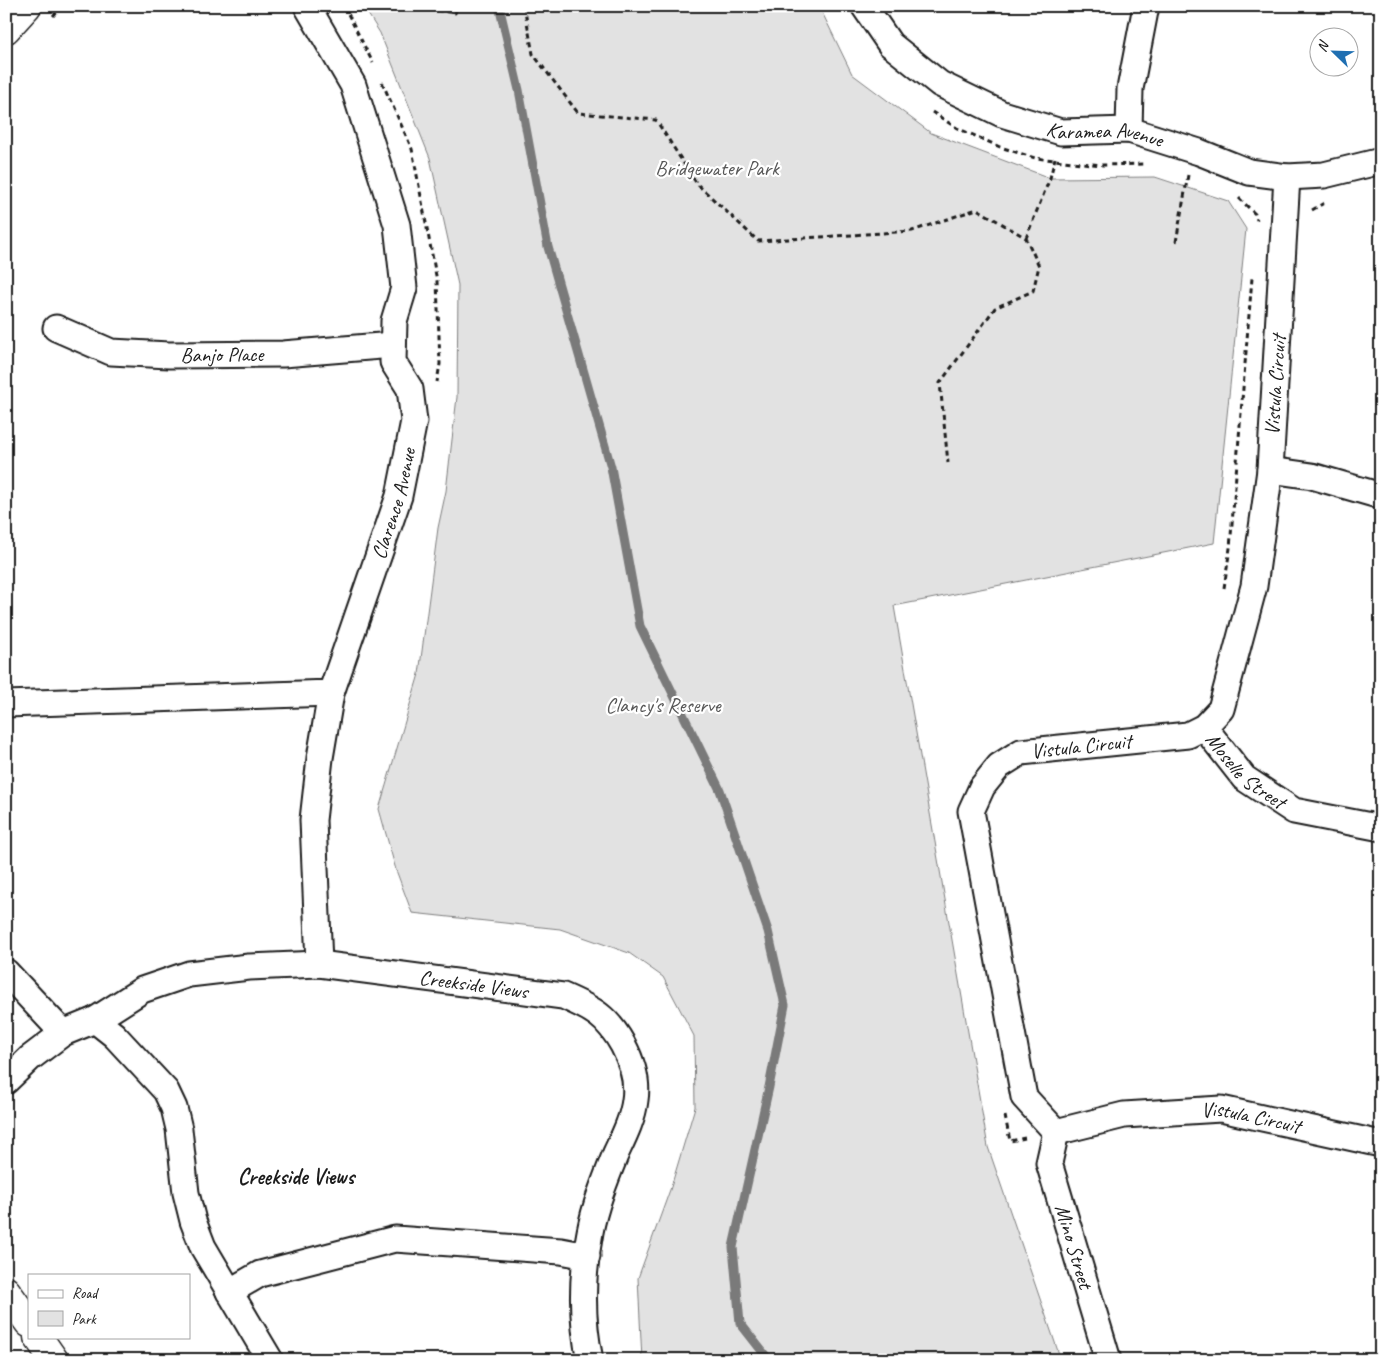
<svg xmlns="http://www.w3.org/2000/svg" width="1387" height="1366" viewBox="0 0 1387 1366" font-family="Caveat,sans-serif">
<rect width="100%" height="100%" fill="#fff"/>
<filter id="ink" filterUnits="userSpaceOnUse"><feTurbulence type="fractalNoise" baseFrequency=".02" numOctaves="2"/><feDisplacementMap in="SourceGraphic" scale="10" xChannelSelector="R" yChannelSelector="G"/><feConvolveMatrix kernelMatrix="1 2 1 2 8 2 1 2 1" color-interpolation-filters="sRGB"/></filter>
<g filter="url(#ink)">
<path fill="#e2e2e2" stroke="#7f7f7f" d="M363 6H819L852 74 931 133 1050 178 1155 177 1228 201 1246 229 1214 543 894 606 988 1147 1061 1360H642L638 1278 671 1187 695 1107 694 1036 663 977 629 953 560 929 412 913 396 870 379 809 419 674 438 528 446 491 457 397 458 285 430 158 380 33Z"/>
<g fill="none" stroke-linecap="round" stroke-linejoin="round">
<path stroke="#7a7a7a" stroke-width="9" d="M499 6 519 90 548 247 611 467 640 626 720 790 768 931 785 1005 769 1087 733 1247 740 1323 769 1360"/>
<g stroke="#1c1c1c" stroke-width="29">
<g id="minor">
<path id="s1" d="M864 6 890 44 940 84 1002 114 1061 132 1129 130 1199 152 1249 172 1287 177 1324 175 1381 161"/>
<path d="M1129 130 1130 89 1146 6"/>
<path id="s2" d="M1287 177 1270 470 1254 586 1221 709 1204 727 1188 735 1021 752 999 766 982 787 971 811 1024 1097 1056 1132 1124 1115 1221 1109 1381 1144"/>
<path id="s3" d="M56 328 111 352 169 355 283 354 393 345"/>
<path d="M1270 470 1312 476 1381 496"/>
<path id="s4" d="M6 704 331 693 399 496 414 421 410 389 393 362 394 321 404 288 397 225 353 85 307 6"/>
<path id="s5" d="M1204 727 1244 778 1294 811 1381 828"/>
<path d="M319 964 313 820 320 758 331 693"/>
<path d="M6 972 63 1033"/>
<path d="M95 1020 114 1035 166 1091 174 1108 179 1129 186 1193 193 1221 203 1247 270 1360"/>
<path id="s6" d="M6 1081 30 1058 63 1033 95 1020 142 990 189 974 249 967 319 964 563 996C593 1009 607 1016 623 1045 632 1062 638 1081 635 1100 633 1118 624 1136 616 1153 606 1178 595 1205 590 1232 582 1273 581 1318 590 1360"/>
<path id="s7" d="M1056 1132 1049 1163 1108 1360"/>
<path d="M229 1292 260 1274 395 1239 561 1251 587 1256"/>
</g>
</g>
<g stroke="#1c1c1c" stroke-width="31">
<path id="tertiary" d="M6 29 27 6"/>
</g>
<g stroke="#1c1c1c" stroke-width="31">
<path id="secondary" d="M6 1291 29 1323
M38 1337 54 1360"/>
</g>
<path stroke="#1c1c1c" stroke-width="3" stroke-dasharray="5 4" stroke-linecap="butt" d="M344 6 373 63
M410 6 455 13 458 6
M524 6 533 54 578 113 656 120 697 184 758 241 912 231 977 209 1026 238 1039 266 1033 291 995 308 940 383 948 463
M53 16 62 6
M382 82 412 149 437 281 440 364 437 382
M932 112 957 128 1000 147 1035 158 1101 165 1145 164
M1239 198 1255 214 1257 220
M1312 210 1324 203
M1026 238 1050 178 1055 158
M1176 242 1188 175
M1224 588 1230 548 1252 278
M1005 1116 1010 1141 1025 1138"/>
<use href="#minor" stroke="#fff" stroke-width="25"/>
<use href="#tertiary" stroke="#fff" stroke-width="28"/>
<use href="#secondary" stroke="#fff" stroke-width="28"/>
</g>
</g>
<g text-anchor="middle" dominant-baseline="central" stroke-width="4.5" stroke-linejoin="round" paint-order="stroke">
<g font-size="21" fill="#1c1c1c" stroke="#fff">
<text stroke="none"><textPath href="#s1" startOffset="285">Karamea Avenue</textPath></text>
<text stroke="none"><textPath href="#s3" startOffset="171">Banjo Place</textPath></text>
<text transform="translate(1275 385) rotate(-86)">Vistula Circuit</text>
<text stroke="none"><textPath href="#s4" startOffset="525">Clarence Avenue</textPath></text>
<text transform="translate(1081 746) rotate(-6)">Vistula Circuit</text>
<text stroke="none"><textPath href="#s5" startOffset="61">Moselle Street</textPath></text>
<text stroke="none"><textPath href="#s6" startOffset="501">Creekside Views</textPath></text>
<text stroke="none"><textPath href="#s2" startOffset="1364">Vistula Circuit</textPath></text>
<text stroke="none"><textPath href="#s7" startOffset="119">Mino Street</textPath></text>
</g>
<g font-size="21" fill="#575757" stroke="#fff">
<text x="717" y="168">Bridgewater Park</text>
<text x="663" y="705">Clancy's Reserve</text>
</g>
<g font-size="22" font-weight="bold" fill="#1c1c1c" stroke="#fff">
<text x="296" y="1177">Creekside Views</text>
</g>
</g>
<rect width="1387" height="1366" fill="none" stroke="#fff" stroke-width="25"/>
<rect x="12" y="12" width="1362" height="1341" fill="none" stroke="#1c1c1c" stroke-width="2" filter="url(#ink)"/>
<rect x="28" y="1274" width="162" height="65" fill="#ffffff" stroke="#a4a4a4"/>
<rect x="38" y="1290" width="25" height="8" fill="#ffffff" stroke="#a4a4a4"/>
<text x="72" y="1298" font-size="15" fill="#1c1c1c">Road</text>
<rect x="38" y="1311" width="25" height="15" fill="#e2e2e2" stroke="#a4a4a4"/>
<text x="72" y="1324" font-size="15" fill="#1c1c1c">Park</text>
<g transform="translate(1334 52) rotate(293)"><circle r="24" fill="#ffffff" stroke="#a4a4a4"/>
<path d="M0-4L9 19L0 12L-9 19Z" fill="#1f6fb2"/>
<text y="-8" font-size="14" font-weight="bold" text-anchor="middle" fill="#1c1c1c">N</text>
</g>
</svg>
